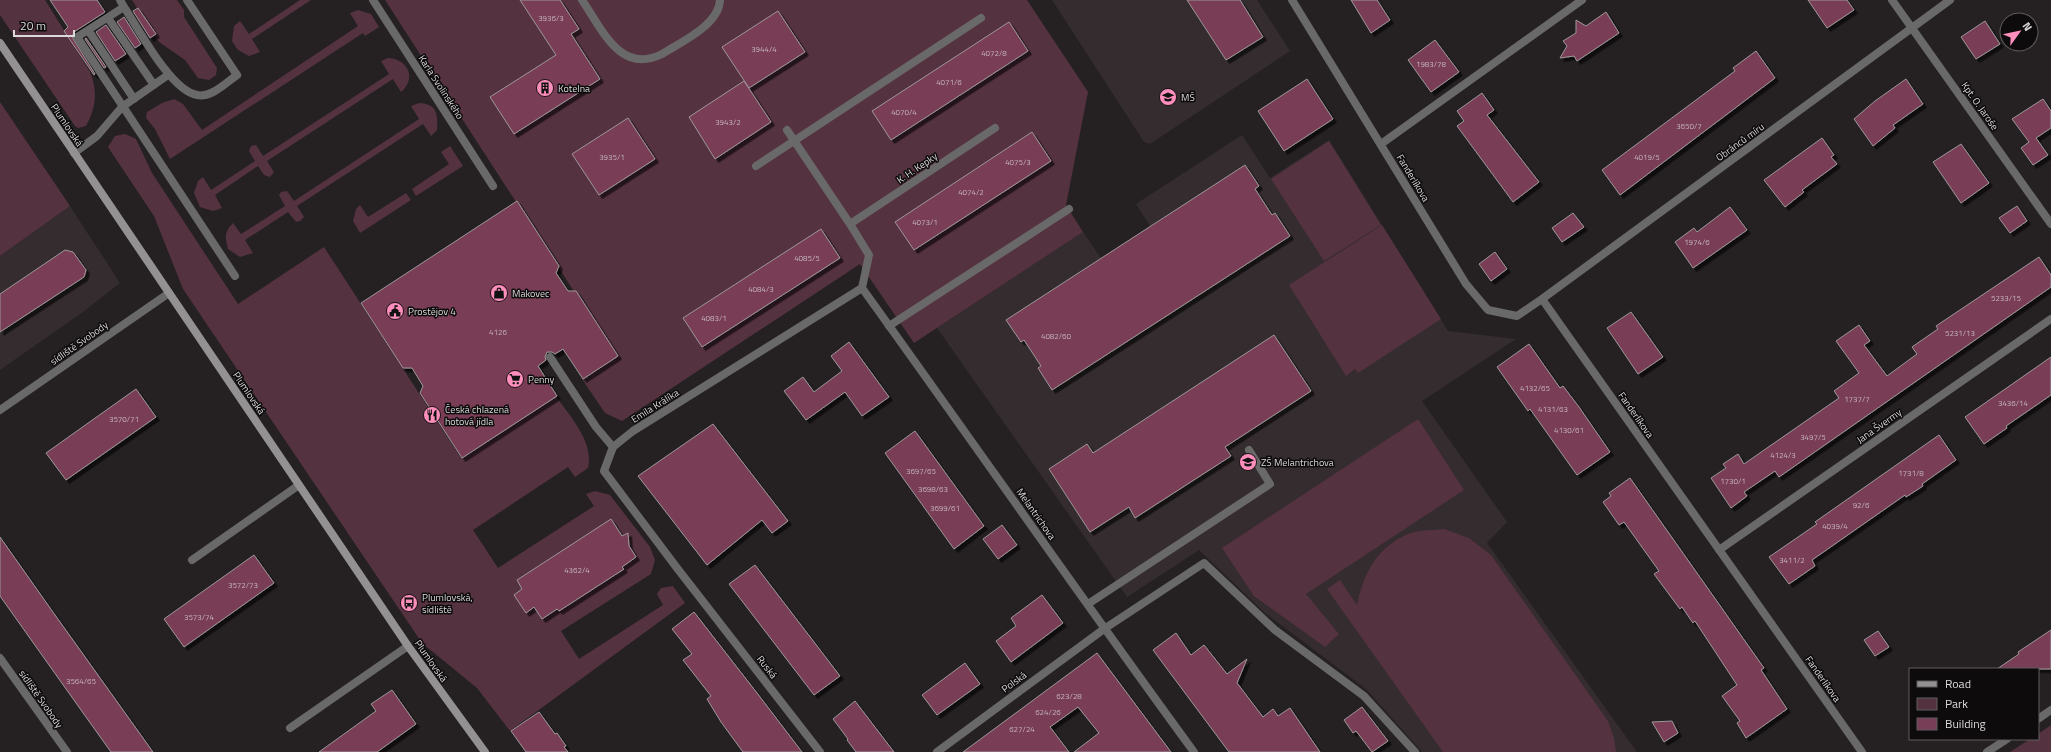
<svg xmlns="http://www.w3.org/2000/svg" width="2051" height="752" viewBox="0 0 2051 752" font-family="'Titillium Web',sans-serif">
<defs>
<filter id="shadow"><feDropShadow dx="3.5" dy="3.5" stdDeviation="0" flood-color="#0009"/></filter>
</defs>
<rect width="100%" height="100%" fill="#252122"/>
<path fill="#342c2e" d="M1052 0H1257L1290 51 1150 144 1144 142Z
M1242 135 1270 178 1329 140 1448 331 1516 339 1422 401 1507 522 1487 543 1637 752H1422L1366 689 1265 613 1199 550 1127 597 937 328 1083 232 1101 258 1150 226 1136 204Z
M70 206 120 283 83 312 0 370V256Z"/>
<path fill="#553240" d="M0 0H45L90 72C98 91 96 108 86 126L78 128 75 126 0 15Z
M132 0H177L184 10V17L217 68 216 75 209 80 198 78 185 60 159 42Z
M300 0H311L252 39 260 52 249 56 238 50 232 41 234 26 240 21 249 34Z
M385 0H1027L1088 92 1066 205 1083 232 914 343 860 264 622 421 605 413 582 379 616 356Z
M358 10 371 14 379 27 365 36 363 33 170 159 155 129 146 118 147 112 162 103 174 99 183 104 202 130 358 26 350 13Z
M388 58C408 59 417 78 401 92L393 79 267 161 274 172 270 177 264 175 258 166 215 195 222 208 213 211 200 207 194 193 198 181 203 177 211 190 255 161 249 151 251 146 256 145 263 156 389 74 381 61Z
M0 102 70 206 0 256Z
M419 103C437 104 438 114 437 130L431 136 423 124 297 206 304 217 300 221 296 222 288 212 245 240 253 253 240 257 228 249C225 238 224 232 233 223L241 234 285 206 279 195 281 192 287 191 294 201 419 119 411 106Z
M125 134 136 139 152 173 238 304 324 247 461 458 556 396C570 417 594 441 588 468L575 477 568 467 473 530 498 568 594 506 586 494 595 491 610 495 650 547 655 560 651 574 561 631 579 659 663 605 657 594 661 588 673 586 685 603 510 731 477 688 422 643 183 289 154 216 108 147 115 136Z
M1329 141 1381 225 1324 261 1271 179Z
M450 146 463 166 416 196 412 189 449 164 441 152Z
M406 193 411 200 360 233 353 221 356 209 360 205 368 217Z
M1382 225 1441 319 1358 373 1355 369 1346 376 1289 285Z
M1418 419 1464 490 1306 594 1339 634 1325 647 1254 596 1222 548Z
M1444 529 1469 538 1491 555 1608 721 1614 738 1616 752H1443L1327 589 1340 580 1357 605C1364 572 1377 547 1410 533 1420 530 1434 530 1444 529Z
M2051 725V752H2010L2030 739H2038V734Z"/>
<path fill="#793e57" stroke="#9c9799" filter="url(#shadow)" d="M50 0H97L105 12 74 32 72 37 95 74 94 75 64 31 68 27Z
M520 0H560L579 29 571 34 600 79 514 134 490 97 556 55Z
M1187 0H1240L1263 37 1226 60Z
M1351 0H1377L1390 20 1371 33Z
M1808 0H1847L1854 10 1827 28Z
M138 8 156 34 150 38 133 11Z
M778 11 805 52 749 88 722 47Z
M1606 12 1619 33 1577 61 1574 56 1560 58 1567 46 1563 41 1576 33V20L1586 26Z
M124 17 141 44 135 48 117 22Z
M1985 21 2000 44 1976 59 1961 37Z
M1009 22 1028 51 891 140 872 111Z
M106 25 126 54 115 61 96 32Z
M86 38 106 67 104 68 85 39Z
M1435 40 1459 72 1431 92 1408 60Z
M1756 51 1775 78 1620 195 1602 170 1735 71 1733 68Z
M1307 79 1333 119 1284 151 1258 111Z
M1906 79 1923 104 1893 125 1895 128 1873 146 1854 119 1875 101Z
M744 81 771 122 715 159 689 117Z
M1482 93 1494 110 1487 115 1539 182 1513 202 1457 126 1464 121 1457 111Z
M2043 99 2051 111V128L2036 138 2048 155 2033 165 2021 148 2029 142 2012 119Z
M628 118 655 159 599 195 572 154Z
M1032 132 1051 161 914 250 895 222Z
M1822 138 1834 155 1831 157 1837 164 1802 190 1804 192 1785 207 1764 180Z
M1961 144 1989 183 1961 203 1933 162Z
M1245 165 1259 186 1255 189 1272 215 1275 213 1290 236 1052 390 1038 368 1041 366 1024 340 1021 342 1006 320Z
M517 201 559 266 556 273 568 291H576L618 356 583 379 563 349 555 354 552 352H547L545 357 546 360 538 366 557 396 462 458 420 393 423 386 412 368H403L361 303Z
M2017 206 2027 221 2010 233 1999 218Z
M1730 207 1747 230 1693 268 1675 242 1694 228 1697 232Z
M1573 213 1584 227 1562 242 1552 228Z
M821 229 840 258 702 347 683 318Z
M65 250 73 252 86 270 84 277 0 332V294Z
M1495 252 1507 269 1491 281 1479 264Z
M2039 257 2051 275V287L1779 477 1775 471 1744 492 1747 496 1731 508 1711 478 1726 468 1723 464 1738 454 1744 464 1839 398 1834 391 1859 373 1836 341 1859 325 1870 341 1864 345 1887 376 1917 354 1912 347 1938 329 1936 326Z
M1631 312 1663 357 1638 374 1607 328Z
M1274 335 1311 391 1225 447 1231 456 1135 518 1129 507 1090 532 1049 469 1087 444 1093 453Z
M849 342 889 397 862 416 845 392 806 420 784 391 803 377 814 392 842 371 831 356Z
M1529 344 1560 388 1563 386 1579 407 1610 452 1577 475 1530 409 1528 411 1497 367Z
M2051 357V395L2006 426 2007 428 1984 444 1965 417Z
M136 389 156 417 66 480 46 453Z
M713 424 788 521 772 533 762 520 707 565 638 476Z
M915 431 984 526 954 549 885 453Z
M1939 435 1956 460 1922 484 1923 486 1906 497 1905 495 1812 560 1815 566 1789 584 1769 557 1817 524 1815 522Z
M1630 478 1764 668 1761 670 1787 709 1746 738 1737 723 1740 721 1722 696 1737 685 1695 621 1693 623 1682 607 1680 609 1654 574 1659 571 1624 522 1619 525 1603 502 1611 496 1609 493Z
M611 519 622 536 628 533 629 546 636 557 622 567 624 569 559 611 557 609 542 619 534 607 526 613 514 595 522 589 517 580Z
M1002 525 1017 545 998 559 983 539Z
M0 537 55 615 153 752H111L81 710 0 596Z
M254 555 274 583 184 647 164 619Z
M755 565 840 676 814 695 729 584Z
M1042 595 1063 623 1011 662 996 641 1016 626 1011 618Z
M694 612 757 693 802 752H743L721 722 707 699 711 696 683 660 692 654 672 629Z
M2051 630V669H1997L2019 654 2018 652Z
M1878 631 1889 647 1875 656 1864 640Z
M1176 633 1191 655 1204 645 1227 674 1247 659 1237 683 1263 717 1273 709 1278 716 1290 708 1320 752H1229L1153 650Z
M1097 653 1171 752H1074L1099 733 1078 707 1050 727 1069 752H963Z
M965 663 980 684 937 715 922 695Z
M392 690 416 724 377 752H319L376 711 371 704Z
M855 701 894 752H856L847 740 848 739 833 719Z
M1362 707 1388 741 1372 752 1356 731 1353 733 1344 720Z
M539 712 555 734 557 733 566 746 564 747 568 752H526L511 731Z
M1672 721 1678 733 1664 742 1652 722Z"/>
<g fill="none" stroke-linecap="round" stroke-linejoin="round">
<path stroke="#6a6969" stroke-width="8" d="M120 0 124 7 77 37 235 276
M124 7C138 28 171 91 197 95 211 98 226 83 237 75
M108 18 154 85
M88 30 134 99
M74 153 97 136 122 107 168 75
M889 326 1069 209
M550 357 596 427 613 447
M192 560 299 485
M1088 604 1270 484 1249 450
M1104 629 1204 563 1275 630 1364 696 1415 752
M290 728 408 646"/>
<path stroke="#6a6969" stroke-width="8" d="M187 0 237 75
M373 0 493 186
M582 0C602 29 620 75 662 54 681 42 719 25 720 0
M1292 0 1466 284 1488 310 1517 316 1542 299 1862 752
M1892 0 2051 224
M787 130 850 224 869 255 862 288
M1381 144 1582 0
M756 166 981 18
M850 224 995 128
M862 288C973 442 1082 599 1194 752
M1542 299 1950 0
M0 410 169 293
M1719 550 2051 319
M0 658 67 752
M2038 719 2051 710
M820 752 677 568 604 471 613 447 633 431 862 288
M937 752 1104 629
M1987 752 2007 739"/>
<path stroke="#949192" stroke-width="8" d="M0 43 408 646 485 752"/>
</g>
<defs>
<g id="building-disc" transform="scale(0.9)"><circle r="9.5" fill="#fe8ebc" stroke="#0d0b0c"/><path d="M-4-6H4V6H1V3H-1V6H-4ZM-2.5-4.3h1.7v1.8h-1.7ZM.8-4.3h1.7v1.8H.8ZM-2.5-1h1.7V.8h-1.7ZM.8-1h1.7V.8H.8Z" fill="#111"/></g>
<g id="school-disc" transform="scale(0.9)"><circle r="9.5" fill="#fe8ebc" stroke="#0d0b0c"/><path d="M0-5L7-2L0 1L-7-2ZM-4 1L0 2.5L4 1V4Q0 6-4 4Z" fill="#111"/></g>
<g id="shop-disc" transform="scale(0.9)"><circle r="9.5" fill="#fe8ebc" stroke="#0d0b0c"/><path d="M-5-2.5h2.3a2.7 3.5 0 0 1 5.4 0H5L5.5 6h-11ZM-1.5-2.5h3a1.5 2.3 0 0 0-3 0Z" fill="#111"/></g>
<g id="civic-disc" transform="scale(0.9)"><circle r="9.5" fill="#fe8ebc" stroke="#0d0b0c"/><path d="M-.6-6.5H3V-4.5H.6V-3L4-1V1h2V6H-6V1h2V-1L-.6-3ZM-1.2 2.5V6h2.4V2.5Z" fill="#111"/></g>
<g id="supermarket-disc" transform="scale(0.9)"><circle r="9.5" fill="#fe8ebc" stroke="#0d0b0c"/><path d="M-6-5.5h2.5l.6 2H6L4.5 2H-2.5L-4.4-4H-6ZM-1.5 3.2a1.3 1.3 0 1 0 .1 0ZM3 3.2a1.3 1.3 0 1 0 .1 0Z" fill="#111"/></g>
<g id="restaurant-disc" transform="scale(0.9)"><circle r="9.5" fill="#fe8ebc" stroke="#0d0b0c"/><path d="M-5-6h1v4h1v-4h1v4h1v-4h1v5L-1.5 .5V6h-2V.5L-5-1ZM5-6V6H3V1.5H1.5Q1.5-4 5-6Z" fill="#111"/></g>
<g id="bus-disc" transform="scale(0.9)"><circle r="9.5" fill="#fe8ebc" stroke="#0d0b0c"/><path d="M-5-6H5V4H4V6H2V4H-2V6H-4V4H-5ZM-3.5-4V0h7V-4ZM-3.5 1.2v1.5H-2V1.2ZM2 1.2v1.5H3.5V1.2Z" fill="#111"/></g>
</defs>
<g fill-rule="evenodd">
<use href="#building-disc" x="545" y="88"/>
<use href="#school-disc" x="1168" y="97"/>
<use href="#shop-disc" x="499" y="293"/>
<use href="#civic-disc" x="395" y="311"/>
<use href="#supermarket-disc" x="515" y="379"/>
<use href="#restaurant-disc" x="432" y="415"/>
<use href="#school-disc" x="1248" y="462"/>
<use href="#bus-disc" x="409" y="603"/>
</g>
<g text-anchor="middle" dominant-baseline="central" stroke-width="3" stroke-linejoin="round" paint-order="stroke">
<g font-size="8" fill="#c3b2b9">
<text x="551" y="18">3936/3</text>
<text x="764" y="49">3944/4</text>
<text x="994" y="53">4072/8</text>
<text x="1431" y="64">1983/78</text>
<text x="949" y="82">4071/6</text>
<text x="904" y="112">4070/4</text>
<text x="728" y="122">3943/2</text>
<text x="1689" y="126">3650/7</text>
<text x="612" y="157">3935/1</text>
<text x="1647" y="157">4019/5</text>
<text x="1018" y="162">4075/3</text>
<text x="971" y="192">4074/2</text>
<text x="925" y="222">4073/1</text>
<text x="1697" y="242">1974/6</text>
<text x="807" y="258">4085/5</text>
<text x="761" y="289">4084/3</text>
<text x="2006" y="298">5233/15</text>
<text x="714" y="318">4083/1</text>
<text x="498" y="332">4126</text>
<text x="1960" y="333">5231/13</text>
<text x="1056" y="336">4082/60</text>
<text x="1535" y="388">4132/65</text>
<text x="1857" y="399">1737/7</text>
<text x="2013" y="403">3436/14</text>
<text x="1553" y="409">4131/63</text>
<text x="124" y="419">3570/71</text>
<text x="1569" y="430">4130/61</text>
<text x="1813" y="437">3497/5</text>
<text x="1783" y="455">4124/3</text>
<text x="921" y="471">3697/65</text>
<text x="1911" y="473">1731/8</text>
<text x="1733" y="481">1730/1</text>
<text x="933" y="489">3698/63</text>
<text x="1861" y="505">92/6</text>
<text x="945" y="508">3699/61</text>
<text x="1835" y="526">4039/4</text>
<text x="1792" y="560">3411/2</text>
<text x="577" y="570">4362/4</text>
<text x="243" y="585">3572/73</text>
<text x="199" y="617">3573/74</text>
<text x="81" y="681">3564/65</text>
<text x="1069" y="696">623/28</text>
<text x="1048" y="712">624/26</text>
<text x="1022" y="729">627/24</text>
</g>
<g font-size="10" fill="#dcd9da" stroke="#0d0b0c">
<text transform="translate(441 87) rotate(57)">Karla Svolinského</text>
<text transform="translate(1980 106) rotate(55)">Kpt. O. Jaroše</text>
<text transform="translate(67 125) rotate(56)">Plumlovská</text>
<text transform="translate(1740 142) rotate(-36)">Obránců míru</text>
<text transform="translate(917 168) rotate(-34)">K. H. Kepky</text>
<text transform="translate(1413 178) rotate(59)">Fanderlíkova</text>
<text transform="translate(79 343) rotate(-35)">sídliště Svobody</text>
<text transform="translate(249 393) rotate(56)">Plumlovská</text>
<text transform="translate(655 406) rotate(-32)">Emila Králíka</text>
<text transform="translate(1636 415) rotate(55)">Fanderlíkova</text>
<text transform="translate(1879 426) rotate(-35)">Jana Švermy</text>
<text transform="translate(1036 514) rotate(55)">Melantrichova</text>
<text transform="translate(431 661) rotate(55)">Plumlovská</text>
<text transform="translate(767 667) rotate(52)">Ruská</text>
<text transform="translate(1823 679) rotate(55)">Fanderlíkova</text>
<text transform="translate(1014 682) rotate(-36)">Polská</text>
<text transform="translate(41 699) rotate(55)">sídliště Svobody</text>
</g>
<g font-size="10" fill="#dcd9da" stroke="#0d0b0c" text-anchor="start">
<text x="558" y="88">Kotelna</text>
<text x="1181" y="97">MŠ</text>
<text x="512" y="293">Makovec</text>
<text x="408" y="311">Prostějov 4</text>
<text x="528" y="379">Penny</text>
<text x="445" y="409">Česká chlazená<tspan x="445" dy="12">hotová jídla</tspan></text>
<text x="1261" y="462">ZŠ Melantrichova</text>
<text x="422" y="597">Plumlovská,<tspan x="422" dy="12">sídliště</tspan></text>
</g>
</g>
<rect x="1909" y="668" width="130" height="72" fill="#0d0b0c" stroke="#605d5e"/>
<rect x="1917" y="681" width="20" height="6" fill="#949192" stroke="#605d5e"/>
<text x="1945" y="688" font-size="12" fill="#dcd9da">Road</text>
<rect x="1917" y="698" width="20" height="12" fill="#553240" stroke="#605d5e"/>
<text x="1945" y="708" font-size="12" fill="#dcd9da">Park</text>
<rect x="1917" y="718" width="20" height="12" fill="#793e57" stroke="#605d5e"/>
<text x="1945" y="728" font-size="12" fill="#dcd9da">Building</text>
<g transform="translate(2019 32) rotate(57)"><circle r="19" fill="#0d0b0c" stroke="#605d5e"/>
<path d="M0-3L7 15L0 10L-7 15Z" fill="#fe8ebc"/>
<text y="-6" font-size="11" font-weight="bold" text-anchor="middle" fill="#dcd9da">N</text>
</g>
<path d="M14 30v6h60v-6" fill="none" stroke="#dcd9da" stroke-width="2"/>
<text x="20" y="30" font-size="12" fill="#dcd9da" stroke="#0d0b0c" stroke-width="3" paint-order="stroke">20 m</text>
</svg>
